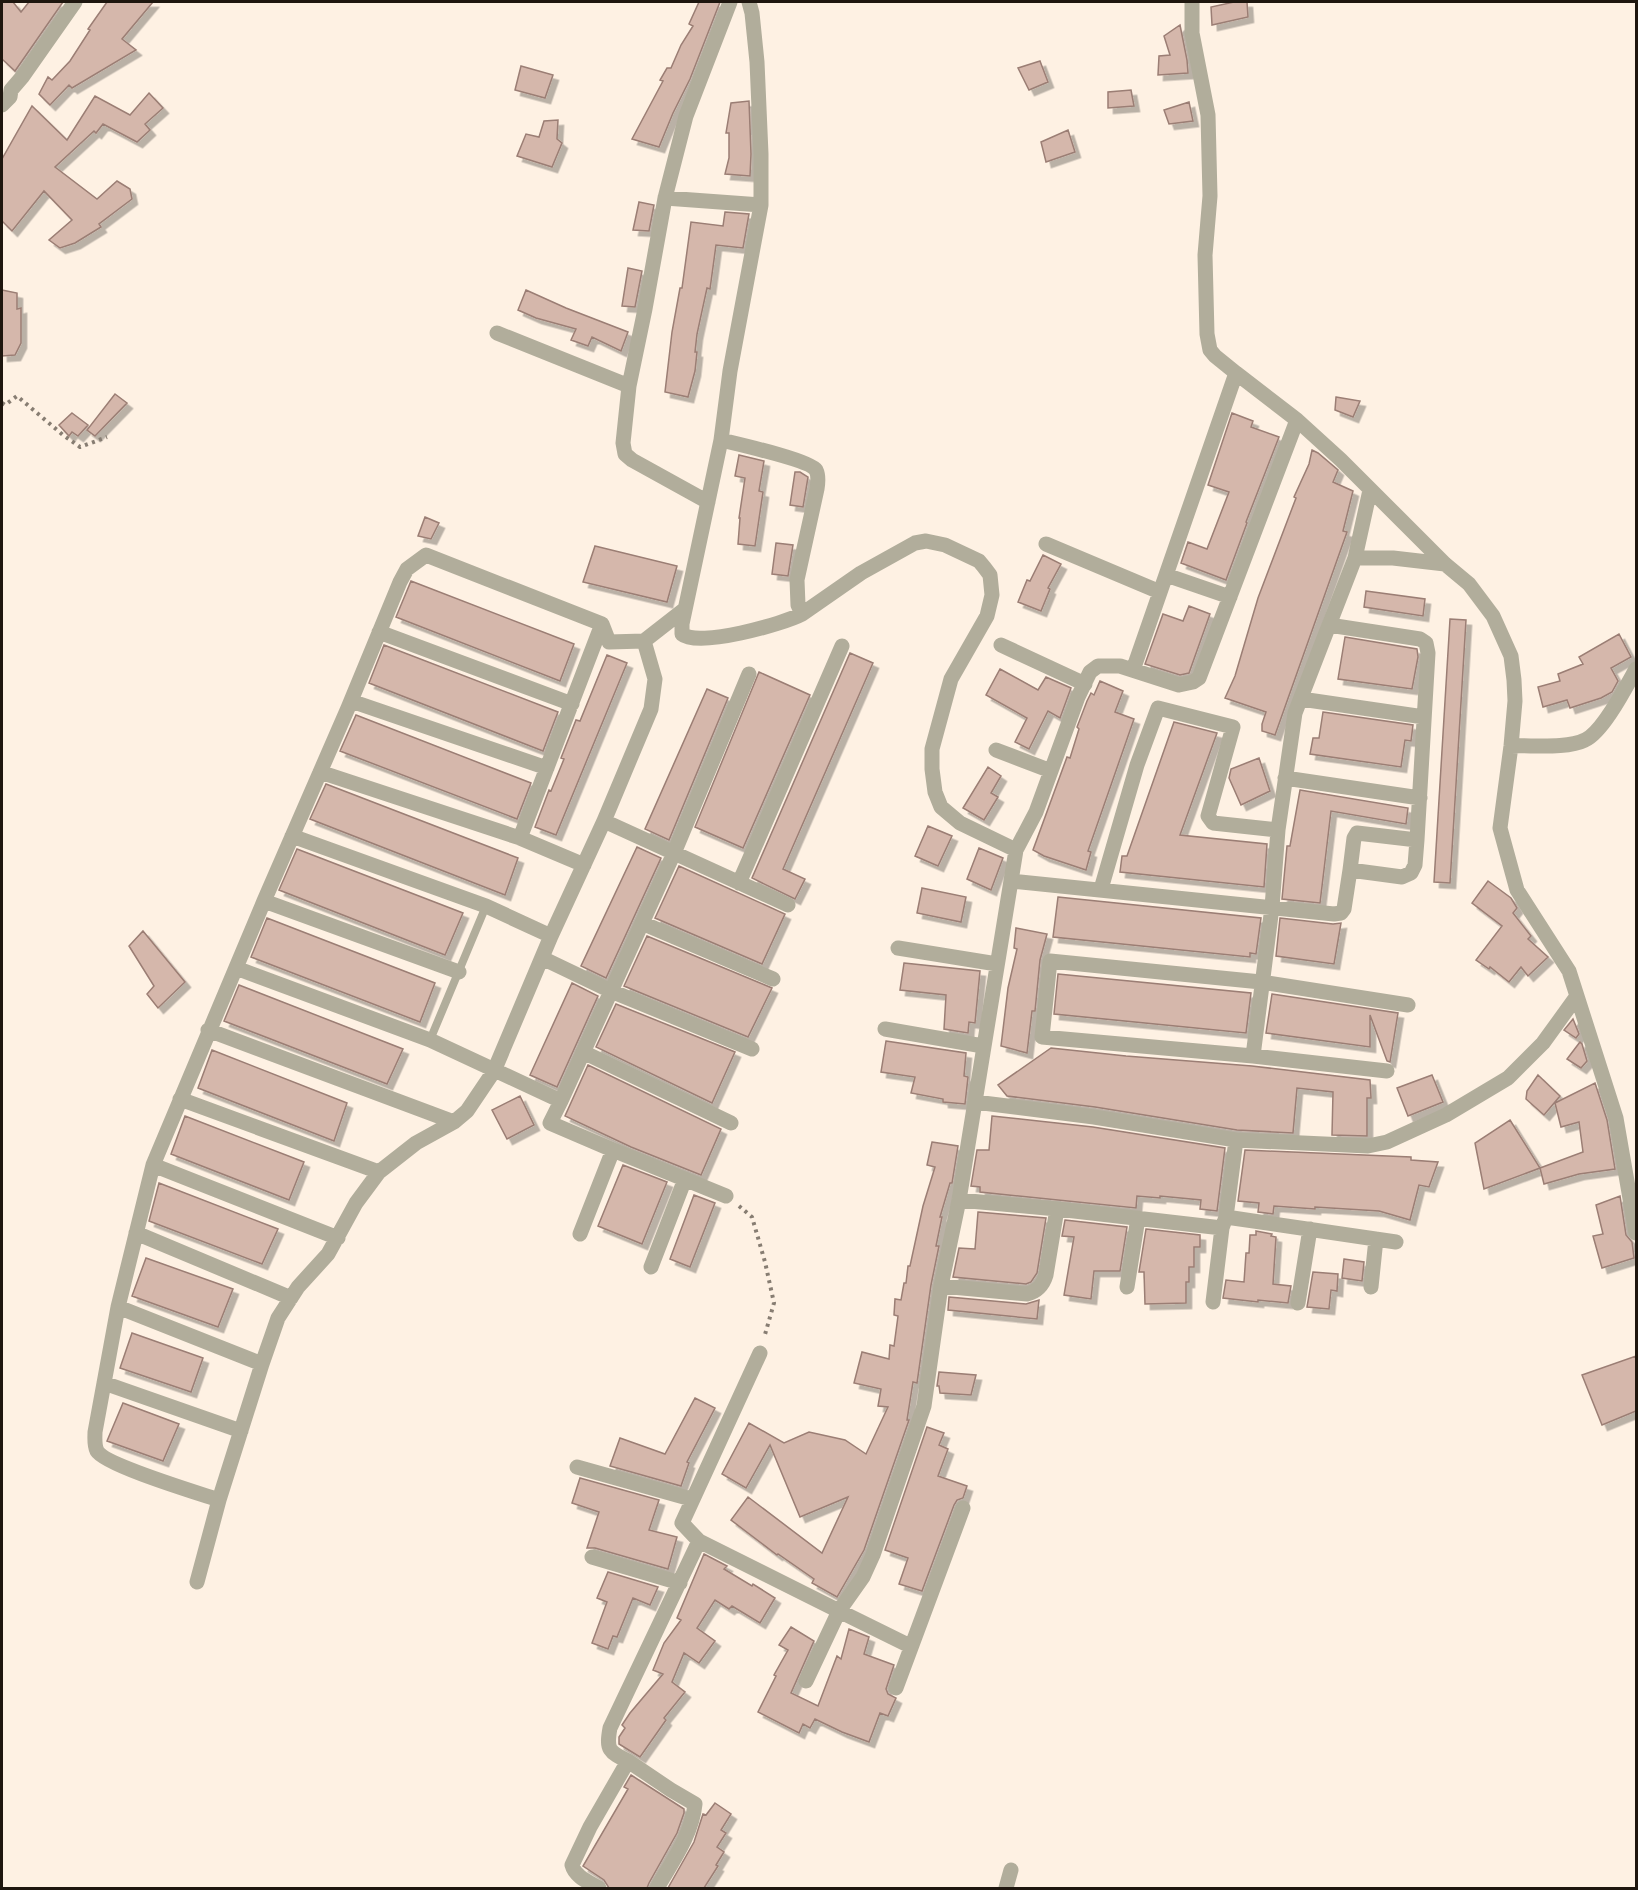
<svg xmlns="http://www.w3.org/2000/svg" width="1638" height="1890" viewBox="0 0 1638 1890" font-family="'PT Sans Narrow',sans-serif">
<defs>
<filter id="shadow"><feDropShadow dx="5.5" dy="5.5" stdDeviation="0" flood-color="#0004"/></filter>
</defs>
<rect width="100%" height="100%" fill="#fef1e3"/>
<path fill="#d5b7ab" stroke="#9b7e74" stroke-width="1.5" filter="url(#shadow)" d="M2 2H13L21 12 29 2H63L15 71 2 59Z
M107 2H153L122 39 136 50 72 88 69 85 50 105 39 94 48 77 52 80 70 61 90 30 88 29Z
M699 2H720L690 79 673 113 659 147 632 139 663 81 660 80 667 68H671L681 45 693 26 689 24Z
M1234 2H1247L1248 17 1212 25 1211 7Z
M1180 25 1187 60 1188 73 1158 75 1159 56 1170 55 1164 36Z
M1040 61 1048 82 1029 90 1018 68Z
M521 66 553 75 545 98 515 90Z
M1131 90 1134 106 1108 108V92Z
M149 93 163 108 145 124 150 130 137 142 103 124 96 133 94 131 55 167 97 199 117 181 130 189 132 199 99 224 101 227 75 243 60 248 49 240 72 220 44 191 12 231 2 221V159L32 106 67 140 95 96 130 115Z
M749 101 751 154 750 176 725 174 729 158V133H726L731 103Z
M1189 102 1193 121 1169 124 1164 110Z
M558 120 557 139 562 143 552 167 517 156 526 134 539 137 544 121Z
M1068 130 1075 152 1046 162 1041 142Z
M639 202 654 205 649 231 633 230Z
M725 212 749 214 743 248 716 245 710 289 707 288 697 334 695 352H697L695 371 688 397 665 392 672 332 680 288H682L691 222 723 226Z
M628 268 642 271 635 307 622 306Z
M2 290 17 293V309L21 308V343L15 355 2 356Z
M526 290 566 308 628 332 621 351 592 337 588 346 571 340 576 329 536 318 518 310Z
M115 394 127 403 95 436 87 430Z
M1336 397 1360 401 1353 417 1335 410Z
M72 413 88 425 78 436 72 432 69 436 59 425Z
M1232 413 1253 421 1251 427 1279 437 1246 522 1247 523 1226 580 1181 563 1188 542 1207 549 1229 492 1208 485Z
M1312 450 1318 453 1338 470 1333 482 1353 491 1343 531 1347 532 1275 735 1262 731V724L1266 712 1225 698 1235 676 1258 598 1296 498 1294 497 1309 464Z
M739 455 764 461 759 491 763 492 755 546 738 544 740 518H739L745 478 735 476Z
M795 472H800L808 477 803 507 790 505Z
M425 517 439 523 431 539 418 536Z
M776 543 793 545 788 576 772 574Z
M595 546 677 566 667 602 583 582Z
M1043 555 1061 564 1048 588 1050 589 1041 611 1018 602 1027 580 1030 581Z
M411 581 574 644 560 681 396 617Z
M1366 591 1425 599 1423 616 1364 607Z
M1189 606 1210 614 1189 673 1180 675 1145 664 1163 614 1183 621Z
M1450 619 1466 620 1450 883 1434 882Z
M1619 634 1631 657 1611 668 1618 681 1612 692 1601 698 1570 708 1567 700 1543 707 1538 687 1560 681 1558 674 1583 664 1579 657Z
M1345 637 1417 649 1418 657 1412 689 1338 679Z
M384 645 558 712 543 751 369 683Z
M850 653 873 663 783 869 805 879 795 899 752 878Z
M607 655 627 663 556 835 535 827 549 790 551 791 564 759 561 758 576 720 580 721Z
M1000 669 1038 690 1046 677 1071 688 1060 718 1048 711 1029 749 1015 742 1027 718 986 695Z
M759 672 810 695 743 848 695 827Z
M1100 681 1123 691 1115 712 1134 719 1088 851 1091 852 1086 870 1044 856 1033 850 1067 757 1070 758 1079 729 1077 727 1087 701 1091 693 1094 695Z
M707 689 728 698 669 840 645 829Z
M1323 712 1413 725 1411 741 1405 740 1401 767 1310 754 1313 738H1319Z
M356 715 531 783 517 819 340 751Z
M1174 722 1217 733 1180 835 1267 844 1264 887 1120 872 1122 856H1127Z
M1259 758 1270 791 1241 805 1229 778 1231 769Z
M988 767 1001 776 991 793 998 797 984 820 963 808Z
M326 784 518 858 505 895 310 819Z
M1300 790 1408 808 1406 824 1331 811 1320 903 1282 899 1287 846H1290Z
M928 826 952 836 938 866 915 856Z
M637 847 661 858 606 978 581 966Z
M979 848 1003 858 991 890 967 879Z
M297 849 463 913 445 955 279 890Z
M679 866 785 914 762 964 655 918Z
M1488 881 1511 898 1517 908 1513 913 1531 936 1528 939 1548 957 1528 976 1521 967 1509 982 1490 967 1489 969 1476 960 1502 926 1472 903Z
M922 888 966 897 961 922 917 913Z
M1058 897 1261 918 1256 954 1250 953V957L1053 937Z
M267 918 435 983 420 1022 251 957Z
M1280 918 1333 924 1341 923 1334 964 1276 956Z
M1016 928 1047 934 1040 960 1035 1011H1032L1027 1053 1001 1046 1008 988 1017 949 1014 948Z
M143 931 185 982 158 1008 147 994 154 986 129 946Z
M647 936 772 988 748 1037 624 986Z
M904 963 980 971 975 1023 969 1022 968 1033 944 1029 946 995 900 990Z
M1058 974 1251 993 1246 1033 1054 1014Z
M572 983 598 996 557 1087 530 1075Z
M239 985 403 1049 387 1084 224 1021Z
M1272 994 1398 1013 1390 1062 1387 1061 1370 1015V1047L1266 1033Z
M616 1004 735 1052 712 1103 596 1047Z
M1573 1019 1579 1034 1576 1038 1564 1030Z
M886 1041 966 1053 964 1076 968 1077 965 1104 943 1102V1099L911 1093 915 1077 881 1072Z
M1580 1042 1582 1044 1587 1061 1581 1068 1567 1059Z
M1051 1048 1126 1056 1252 1066 1370 1080 1371 1098H1367V1136L1332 1135 1333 1092 1297 1088 1293 1133 1237 1130 1095 1107 1007 1096 998 1085Z
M212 1050 347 1103 334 1141 198 1088Z
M588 1065 721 1129 701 1175 631 1147 565 1116Z
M1432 1075 1443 1102 1408 1116 1397 1088Z
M1538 1075 1560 1096 1544 1115 1526 1099 1527 1091Z
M1595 1083 1607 1120 1615 1169 1579 1174 1544 1184 1540 1168 1583 1152 1579 1122 1561 1127 1555 1103Z
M520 1096 534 1125 507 1139 492 1110Z
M185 1116 304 1162 289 1200 171 1154Z
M992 1116 1093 1127 1225 1148 1217 1211 1200 1209 1201 1200 1160 1196V1198L1137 1196 1136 1208 980 1192V1187L971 1186 977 1150H989Z
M1510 1120 1540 1168 1484 1189 1475 1143Z
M932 1142 958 1146 952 1183H950L940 1217H942L936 1246H939L931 1285 917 1383 913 1382 907 1420H909L864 1550 837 1597 812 1583 814 1579 778 1554 777 1555 731 1520 748 1497 822 1553 848 1497 800 1517 770 1445 746 1488 722 1474 749 1423 784 1443 809 1432 845 1440 866 1454 888 1407 878 1406 881 1389 854 1383 862 1352 889 1359 890 1345 894 1346 898 1316 894 1315 895 1299 901 1300 904 1283H906L908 1266H910L923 1206 935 1167 927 1165Z
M1245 1150 1411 1157V1160L1438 1162 1429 1187 1419 1185 1410 1220 1379 1211 1315 1207V1209L1274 1206 1273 1214 1258 1212 1259 1203 1238 1201Z
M623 1165 667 1182 642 1244 598 1226Z
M159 1183 278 1229 262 1264 149 1221Z
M694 1195 715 1203 690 1267 670 1259Z
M1620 1196 1626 1235 1632 1242 1634 1258 1602 1268 1593 1236 1603 1234 1596 1205Z
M978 1212 1046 1218 1037 1273 1031 1282 1026 1284 953 1277 959 1248 975 1249Z
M1065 1220 1127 1227 1120 1271H1094L1091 1299 1064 1295 1074 1237 1062 1236Z
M1146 1229 1200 1235V1247H1194V1267H1189V1282H1186V1303L1145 1304 1144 1272H1139Z
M1256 1231 1272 1234 1271 1236 1276 1237 1273 1284 1291 1286 1288 1303 1258 1300V1302L1223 1298 1226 1280 1244 1282 1246 1253H1249L1250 1235H1256Z
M146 1258 233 1289 218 1327 132 1296Z
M1344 1259 1364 1262 1362 1281 1342 1278Z
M1313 1272 1338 1274 1337 1291 1331 1290 1329 1309 1307 1307Z
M949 1297 1026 1304 1039 1300 1037 1319 948 1310Z
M132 1333 203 1358 191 1392 120 1368Z
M1636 1356V1411L1602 1425 1582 1375Z
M939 1372 976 1375 971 1395 940 1393 939 1386H937Z
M695 1398 715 1408 687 1462 689 1463 681 1486 610 1466 620 1438 665 1454Z
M123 1403 179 1424 163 1461 107 1441Z
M927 1427 944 1433 939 1445 948 1449 938 1476 967 1486 963 1498 957 1500 954 1505 922 1591 899 1584 908 1558 885 1550Z
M580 1478 659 1500 649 1530 677 1537 668 1569 595 1548H587L599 1512 572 1503Z
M704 1554 727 1566 724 1569 752 1586 753 1584 775 1598 760 1623 732 1606 729 1609 715 1600 697 1628 715 1641 699 1663 684 1653 672 1682 685 1692 664 1718 666 1720 640 1757 619 1744V1737L625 1728 622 1725 630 1713 663 1674 653 1670 664 1643 681 1620 677 1618Z
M608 1572 658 1587 650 1605 633 1598 617 1637 613 1636 608 1649 592 1643 607 1602 597 1598Z
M791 1627 814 1641 791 1693 818 1706 837 1656 841 1659 849 1629 869 1637 864 1654 894 1665 886 1689 888 1694 896 1698 888 1716 880 1713 869 1742 842 1732 815 1719 810 1728 803 1724 799 1733 758 1712 776 1676 774 1675 788 1650 779 1645Z
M631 1775 684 1809V1813L677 1833 649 1883 647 1888H609L604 1880 583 1866 628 1789 624 1787Z
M715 1803 731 1814 721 1830 726 1833 717 1847 724 1852 716 1865 718 1866 704 1888H668L694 1842 703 1814 706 1815Z"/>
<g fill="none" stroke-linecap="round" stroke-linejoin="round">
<path stroke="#877d72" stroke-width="4" stroke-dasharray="3 4.5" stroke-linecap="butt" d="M2 403 5 405 17 396 63 435 80 447 107 437
M739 1206 752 1217 765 1262 774 1303 764 1338"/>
<path stroke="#b1ad9b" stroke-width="8" d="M430 1040 486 906"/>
<path stroke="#b1ad9b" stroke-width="15" d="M749 2 752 13 757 62 761 154V205L730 371 721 440 682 624V634C698 648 783 624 802 614L861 573 915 543 926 541 945 545 979 561 984 567 990 575 992 595 987 616 951 679 932 749V769L935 792 941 807 960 823 1016 850
M1192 2V33L1208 115 1210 196 1205 255 1207 334 1210 350 1215 356 1236 373 1297 420 1341 460 1445 564 1469 584 1493 616 1511 656 1514 680 1515 701 1511 746 1500 828 1517 890 1569 971 1616 1118 1636 1233
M2 105 10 97 11 90 23 76 75 2
M665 198 761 205
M497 333 629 386
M721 440C737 444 809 460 816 470 819 476 818 483 817 489L797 580 798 605 802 614
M708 502 632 460 625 454 623 443 629 386 645 309 665 198 686 116 730 2
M1046 544 1160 592
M1355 558 1370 490
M1166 575 1236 373
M379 632 572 704
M1001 645 1085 684
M1133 670 1166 575 1230 597
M1301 699 1424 717
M351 701 547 768
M1511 746C1532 745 1567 749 1585 740 1603 732 1626 687 1636 669
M996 750 1051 771
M320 772 520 838 584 865
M1285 778 1420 798
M604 821 788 905
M292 836 486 906 551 936
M520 838 602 624
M1350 870 1354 838 1357 833 1417 840
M1011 881 1334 914 1341 913 1344 909 1350 870 1402 877 1411 873 1415 865 1417 840 1428 653 1426 643 1420 639 1329 625
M739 883 842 646
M1101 889 1137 765 1158 708 1233 727 1208 816 1213 823 1278 830
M264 901 459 972
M642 923 773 979
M898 948 997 964
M542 958 611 991 752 1049
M236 968 430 1040 561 1101 550 1123 613 1150 726 1196
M885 1029 983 1046
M208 1030 454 1122
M583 1052 731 1123
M1253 1056 1272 907 1278 830 1295 713 1355 558H1393L1445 564
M1387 1071 1253 1056 1042 1037 1050 961 1261 982 1408 1005
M180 1099 379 1172
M561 1101 674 853 749 674
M1236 1140 1368 1146 1387 1142 1446 1115 1508 1078 1543 1043 1577 996
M153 1165 338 1238
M959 1200 1057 1209 1222 1228 1226 1217 1236 1140 1094 1117 975 1102
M1226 1217 1396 1242
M136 1233 291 1298
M580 1234 613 1150
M651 1267 685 1179
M941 1286 1027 1294C1038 1291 1043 1285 1046 1275L1057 1209
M1127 1287 1138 1218
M1371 1287 1376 1239
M1213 1302 1222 1228
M1298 1303 1310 1229
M118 1307 262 1364
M104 1383 241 1431
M577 1467 691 1499
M219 1500C198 1493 105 1465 97 1451 94 1445 95 1438 95 1432L118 1307 153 1165 264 901 348 708 400 582 407 569 426 555 602 624 609 642 644 641 685 609
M699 1541 682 1523 760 1353
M592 1557 680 1583
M197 1582 219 1500 262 1364 278 1318 298 1287 328 1254 356 1203 379 1172 416 1143 454 1122 467 1111 494 1071 551 936 604 821 651 709 655 679 644 641
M806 1681 839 1611 910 1646
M896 1688 963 1508
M628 1761 671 1790 695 1804C692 1835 672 1862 657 1888
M599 1888C589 1882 575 1877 572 1865L590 1827 628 1761C609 1752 606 1750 610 1728L699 1541 839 1611 863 1577 873 1555 924 1406 941 1286 959 1200 1016 850 1036 812 1078 697 1090 672 1098 666H1120L1179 685 1193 682 1199 678 1297 420
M1006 1888 1011 1870"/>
</g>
<rect width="1638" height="1890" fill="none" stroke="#1e160e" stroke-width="6"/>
</svg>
